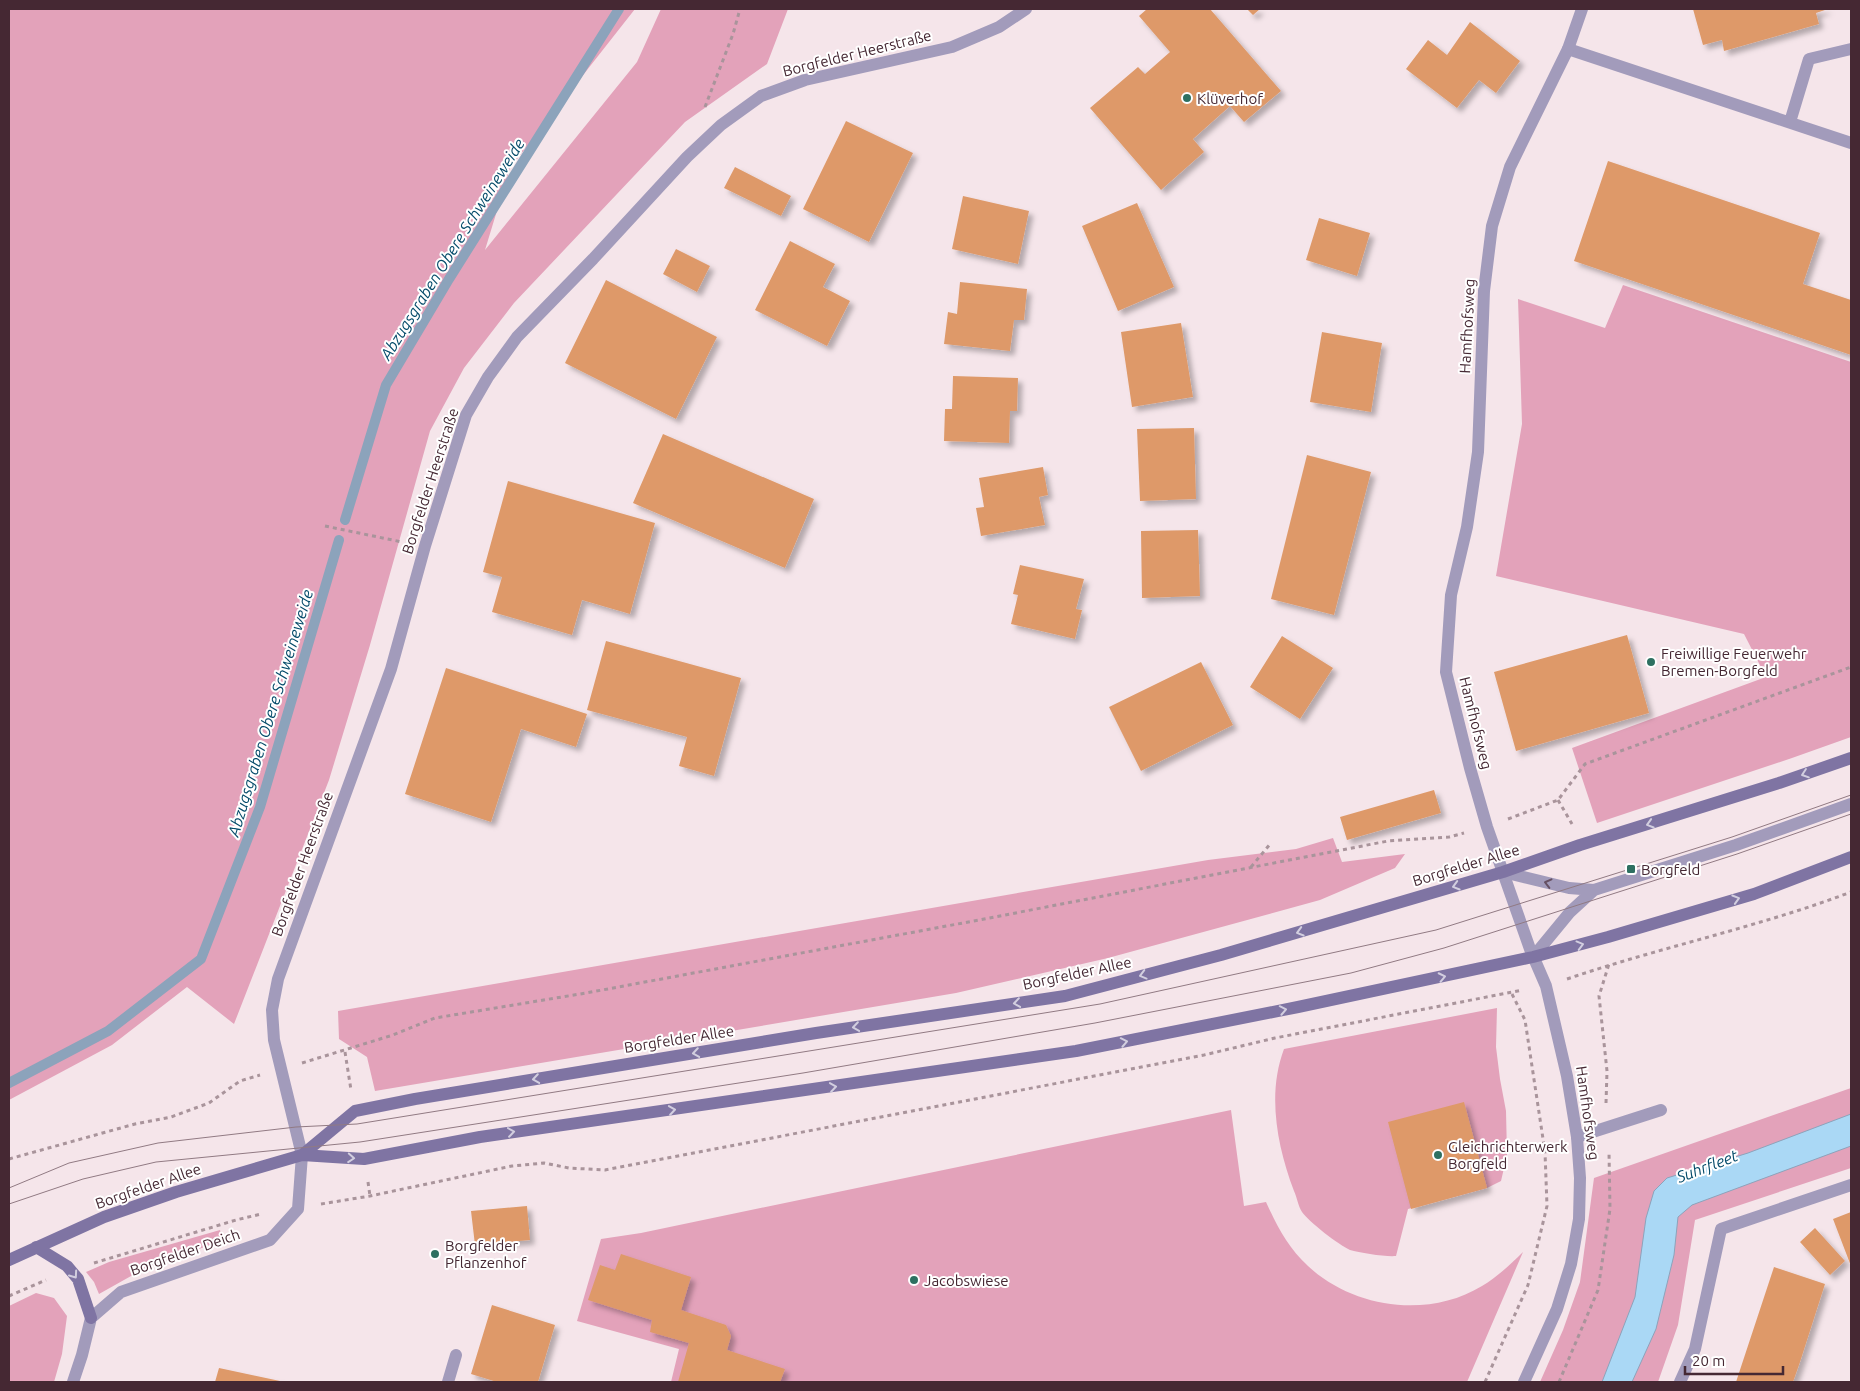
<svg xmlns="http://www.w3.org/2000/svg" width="1860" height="1391" viewBox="0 0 1860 1391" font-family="Ubuntu,sans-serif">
<defs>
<filter id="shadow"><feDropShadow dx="4.5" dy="4.5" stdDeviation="2.5" flood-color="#0004"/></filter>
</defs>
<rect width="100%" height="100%" fill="#f5e5ea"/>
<path fill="#e3a2ba" d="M9 9H635L510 168 485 250 637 62 661 9H788L767 64 685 122 514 303 464 368 430 431 370 645 329 780 234 1024 187 987 112 1045 9 1100Z
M1623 285 1851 362V737L1792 758 1597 823 1572 748 1766 677 1744 634 1496 576 1522 424 1518 299 1605 328Z
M1333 838 1342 862 1405 854 1395 868 1320 900 1108 958 956 993 375 1091 367 1057 339 1039 338 1011 1208 860 1296 849Z
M1497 1008 1496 1047 1500 1079 1506 1111 1507 1155 1501 1181 1487 1188 1408 1209 1396 1256C1386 1257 1360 1253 1350 1250 1339 1245 1309 1222 1302 1212 1298 1206 1297 1197 1294 1191 1277 1146 1267 1094 1284 1049Z
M1851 1088V1168L1695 1220 1678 1325 1658 1382H1540L1563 1330 1580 1282 1594 1178Z
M1231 1110 1244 1206 1266 1202C1277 1226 1288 1248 1308 1266 1353 1308 1428 1319 1482 1286 1497 1277 1510 1265 1523 1252L1467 1382H671L679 1349 577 1321 601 1239 641 1233Z
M220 1230 223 1240 140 1271 99 1294 94 1282 86 1272 109 1262Z
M36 1293 54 1298 67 1316 62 1354 54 1382H9V1306Z"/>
<path fill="#aad8f5" stroke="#8ca3bb" d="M1851 1114V1146L1692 1205 1678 1217 1674 1255 1656 1329 1632 1382H1602L1635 1297 1646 1218 1654 1191 1667 1178 1748 1153Z"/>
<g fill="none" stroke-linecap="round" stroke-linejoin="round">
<path stroke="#8ca3bb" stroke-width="10" d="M345 520 386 385 449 279 619 9
M9 1083 108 1031 201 959 260 807 339 540"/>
</g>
<path fill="#de9969" filter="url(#shadow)" d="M1147 9H1210L1281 91 1244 122 1230 106 1193 139 1204 152 1161 190 1090 108 1138 67 1145 74 1170 52 1139 16Z
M1247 9H1260L1253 15Z
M1693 9H1828L1816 13 1819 24 1724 51 1722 40 1703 45Z
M1470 22 1520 61 1496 93 1479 80 1457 108 1406 69 1428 40 1447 55Z
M846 121 913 153 869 242 803 209Z
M1608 161 1820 233 1803 284 1851 300V355L1574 261Z
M735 167 791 196 781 216 724 188Z
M963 196 1029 211 1018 264 952 249Z
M1137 203 1174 287 1118 311 1082 226Z
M1319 218 1370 233 1357 276 1306 260Z
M790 241 835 264 823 287 850 301 827 346 755 310Z
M676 249 710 266 697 292 663 274Z
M606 280 717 337 676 419 565 363Z
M960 282 1027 289 1024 320H1014L1010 351 944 344 948 312 957 314Z
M1181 323 1193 397 1132 407 1121 332Z
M1322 332 1382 343 1371 412 1310 402Z
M953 376 1018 378 1017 411H1010L1009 443 944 441 945 409H952Z
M1194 428 1196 499 1140 501 1137 429Z
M663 434 814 499 785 568 633 503Z
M1307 455 1371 472 1334 615 1271 599Z
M1043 467 1048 495 1039 497 1045 525 981 536 976 508 984 507 979 478Z
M508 481 655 523 630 614 582 600 572 635 492 612 502 577 483 572Z
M1198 530 1200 596 1142 598 1141 531Z
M1020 565 1084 579 1076 609 1082 610 1075 639 1011 624 1018 595 1013 594Z
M1627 635 1649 713 1516 751 1494 672Z
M1282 636 1333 668 1300 719 1250 687Z
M606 641 741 678 714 776 679 766 687 737 587 710Z
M1201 662 1233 725 1141 771 1109 707Z
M446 668 587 714 576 747 521 729 491 822 405 794Z
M1434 790 1441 813 1347 840 1340 817Z
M1464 1102 1487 1188 1411 1209 1388 1122Z
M527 1206 530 1240 475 1245 471 1211Z
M1851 1212V1266L1833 1219Z
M1815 1228 1845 1261 1830 1275 1800 1242Z
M621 1254 691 1277 681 1310 726 1325 731 1336 727 1350 785 1369 780 1382H678L689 1343 650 1332 652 1320 588 1300 600 1265 615 1270Z
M1774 1267 1825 1284 1800 1362 1793 1382H1736Z
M492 1305 555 1325 538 1382H497L471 1374Z
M219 1368 280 1381V1382H215Z"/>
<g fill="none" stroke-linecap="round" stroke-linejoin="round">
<path stroke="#a9949b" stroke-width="3" stroke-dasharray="4 4" stroke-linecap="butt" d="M705 107 733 34 740 9
M325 526 402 542
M1558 800 1572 824
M1508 819 1558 800 1585 764 1851 667
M1251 867 1271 843
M1567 979C1661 947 1759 927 1851 892
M345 1052 351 1090
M302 1063 393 1035 435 1018 586 993 979 920 1388 841 1449 837 1464 833
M1606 1103 1607 1071 1599 996 1609 964
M9 1159 135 1124 171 1117 209 1103 240 1081 260 1075
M368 1182 370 1196
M321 1204 370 1196 512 1166 544 1163 569 1168 605 1170 1204 1055 1275 1038 1523 990
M94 1263 236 1220 261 1214
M9 1296 46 1280
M1485 1382 1528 1285 1547 1206 1545 1152 1525 1020 1511 992
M1559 1382 1598 1290 1610 1209 1609 1152"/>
<path stroke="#a29bbb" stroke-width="12" d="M1568 49 1851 143
M1790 122 1809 59 1851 49
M1503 872 1569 888 1594 890 1736 845 1851 804
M1533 957 1570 912 1594 890
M1577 1137 1661 1110
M448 1382 456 1355"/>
<path stroke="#a29bbb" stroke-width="12" d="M73 1382 82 1355 91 1318 121 1292 270 1240 298 1209 302 1155 274 1040 272 1010 278 979 391 669 425 546 466 415 488 377 517 337 593 259 687 157 721 125 761 96 805 80 952 47 999 27 1026 9
M1524 1382 1557 1309 1571 1264 1579 1219 1580 1178 1577 1137 1567 1076 1546 986 1530 949 1487 827 1470 768 1446 672 1451 595 1467 527 1478 452 1484 291 1492 226 1510 167 1568 49 1582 9
M1680 1382 1695 1349 1721 1229 1851 1185"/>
<path stroke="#7f74a3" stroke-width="12" d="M302 1155 355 1111 415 1099 816 1033 1065 996 1221 955 1503 872 1580 845 1779 783 1851 758
M36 1247 67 1266 78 1279 91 1318
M9 1260 104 1217 176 1192 302 1155 364 1159 480 1137 1076 1051 1298 1007 1533 957 1608 937 1754 894 1851 857"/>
<path stroke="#917a83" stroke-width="1" d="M9 1188 69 1163 158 1143 296 1127 357 1124 1100 1004 1436 930 1732 837 1851 795
M9 1204 83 1179 156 1162 360 1142 803 1073 1095 1023 1351 973 1444 948 1737 854 1851 814"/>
</g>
<defs><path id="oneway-chevron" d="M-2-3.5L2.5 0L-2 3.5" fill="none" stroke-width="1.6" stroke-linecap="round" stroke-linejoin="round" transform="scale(1.25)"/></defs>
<g stroke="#d2cedf">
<use href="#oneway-chevron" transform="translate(1805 774) rotate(161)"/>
<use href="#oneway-chevron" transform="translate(1650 824) rotate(163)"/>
<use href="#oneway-chevron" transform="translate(1456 886) rotate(164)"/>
<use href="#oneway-chevron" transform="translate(1736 899) rotate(-17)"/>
<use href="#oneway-chevron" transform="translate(1300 932) rotate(164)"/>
<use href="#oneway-chevron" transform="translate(1580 945) rotate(-15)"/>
<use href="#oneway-chevron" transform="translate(1143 975) rotate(165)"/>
<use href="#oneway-chevron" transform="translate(1442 977) rotate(-12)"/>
<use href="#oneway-chevron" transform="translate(1017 1003) rotate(172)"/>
<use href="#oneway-chevron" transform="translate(1283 1010) rotate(-11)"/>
<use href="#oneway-chevron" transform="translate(856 1027) rotate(172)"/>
<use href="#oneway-chevron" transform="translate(1124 1042) rotate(-11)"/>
<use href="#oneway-chevron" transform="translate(696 1053) rotate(171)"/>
<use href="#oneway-chevron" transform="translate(536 1079) rotate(171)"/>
<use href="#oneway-chevron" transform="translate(833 1087) rotate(-8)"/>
<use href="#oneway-chevron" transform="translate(672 1110) rotate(-8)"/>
<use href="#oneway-chevron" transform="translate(511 1132) rotate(-8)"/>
<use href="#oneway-chevron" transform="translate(351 1158) rotate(4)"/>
<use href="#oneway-chevron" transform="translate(74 1275) rotate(55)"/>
</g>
<use stroke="#665063" href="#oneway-chevron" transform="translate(1548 883) rotate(-166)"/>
<g fill="#2e7061" stroke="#fff" stroke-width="2">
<circle cx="1187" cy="98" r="5"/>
<circle cx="1651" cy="662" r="5"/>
<rect x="1626" y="864" width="10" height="10" rx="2.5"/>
<circle cx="1438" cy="1155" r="5"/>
<circle cx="435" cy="1254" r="5"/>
<circle cx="914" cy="1280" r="5"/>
</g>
<g text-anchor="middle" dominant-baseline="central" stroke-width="4" stroke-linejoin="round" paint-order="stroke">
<g font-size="15" fill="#452833" stroke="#fff">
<text transform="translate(857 53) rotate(-14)">Borgfelder Heerstraße</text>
<text transform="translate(1467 326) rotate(-87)">Hamfhofsweg</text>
<text transform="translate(430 481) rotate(-72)">Borgfelder Heerstraße</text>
<text transform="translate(1476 723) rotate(76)">Hamfhofsweg</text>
<text transform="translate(302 864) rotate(-70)">Borgfelder Heerstraße</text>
<text transform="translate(1466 865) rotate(-17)">Borgfelder Allee</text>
<text transform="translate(1077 973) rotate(-12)">Borgfelder Allee</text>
<text transform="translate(679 1039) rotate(-9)">Borgfelder Allee</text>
<text transform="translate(1588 1113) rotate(82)">Hamfhofsweg</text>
<text transform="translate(148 1186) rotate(-19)">Borgfelder Allee</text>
<text transform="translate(185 1252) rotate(-19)">Borgfelder Deich</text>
</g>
<g font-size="15" fill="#452833" stroke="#fff" text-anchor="start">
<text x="1197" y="98">Klüverhof</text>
<text x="1661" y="653">Freiwillige Feuerwehr<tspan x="1661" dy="17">Bremen-Borgfeld</tspan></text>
<text x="1641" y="869">Borgfeld</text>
<text x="1448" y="1146">Gleichrichterwerk<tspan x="1448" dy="17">Borgfeld</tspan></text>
<text x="445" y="1245">Borgfelder<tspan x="445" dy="17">Pflanzenhof</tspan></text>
<text x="924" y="1280">Jacobswiese</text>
</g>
<g font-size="16" font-style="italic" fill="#054b6a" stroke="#fff">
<text transform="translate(452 249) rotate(-58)">Abzugsgraben Obere Schweineweide</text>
<text transform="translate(270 713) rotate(-73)">Abzugsgraben Obere Schweineweide</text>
<text transform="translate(1707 1166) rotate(-21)">Suhrfleet</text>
</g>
</g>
<rect width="1860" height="1391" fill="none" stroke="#452833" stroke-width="20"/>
<path d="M1685 1366v8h98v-8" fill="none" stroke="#452833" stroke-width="2.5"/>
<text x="1692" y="1366" font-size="15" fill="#452833" stroke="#ffffff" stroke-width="4" paint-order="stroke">20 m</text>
</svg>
